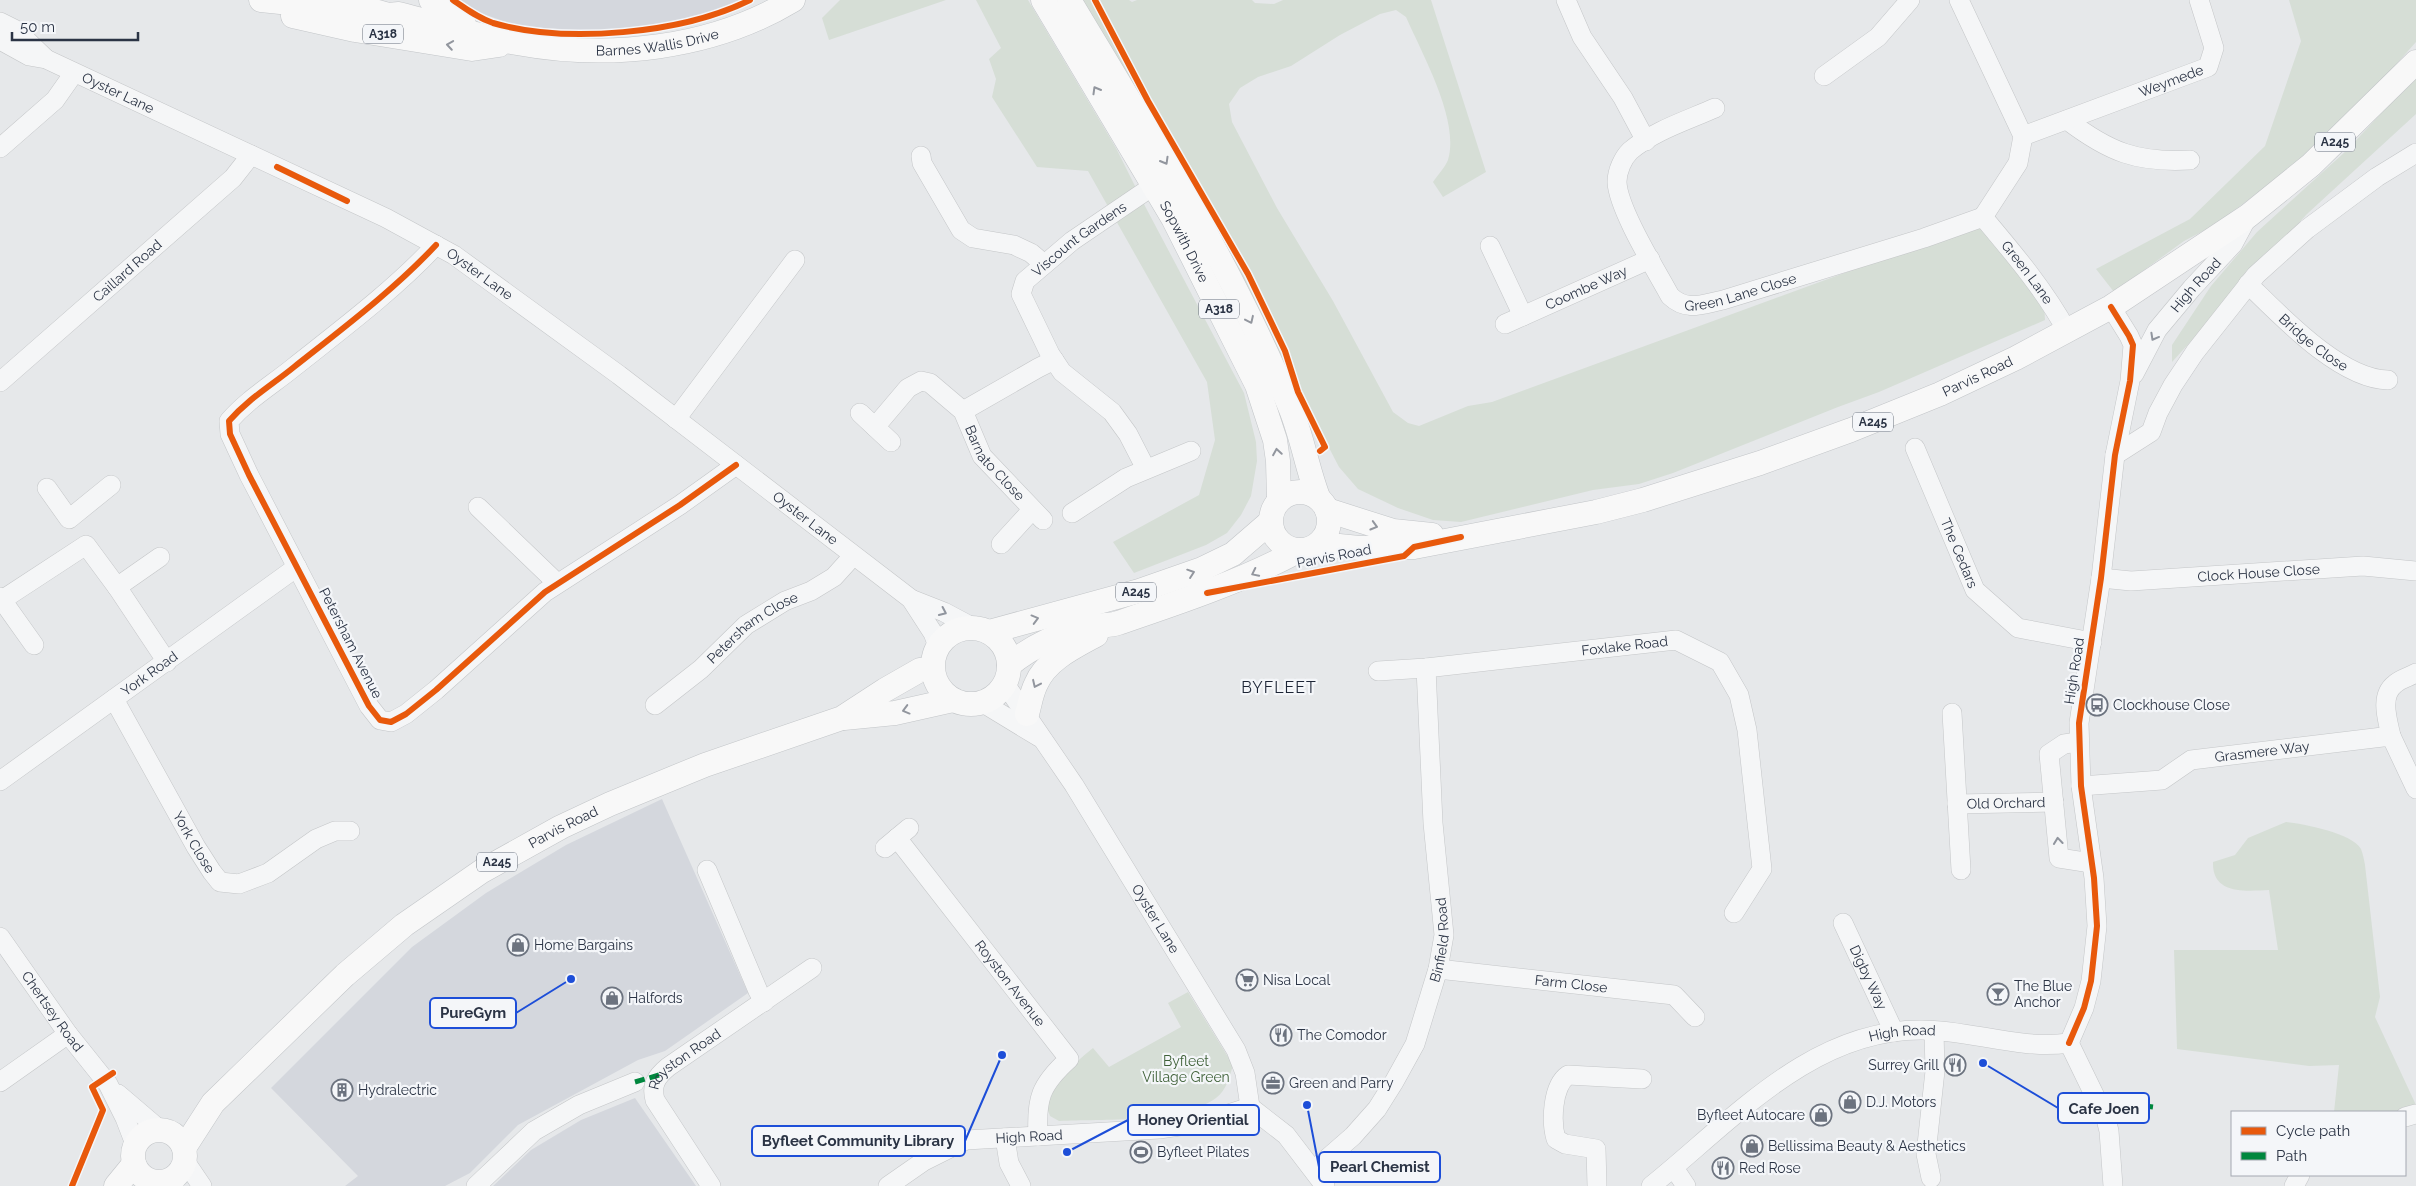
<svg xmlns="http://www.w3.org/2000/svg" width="2416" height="1186" viewBox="0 0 2416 1186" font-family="Raleway,sans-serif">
<rect width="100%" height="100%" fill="#e6e8ea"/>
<path fill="#d4d7dd" d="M460 0H747L704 17 676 23 592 31 530 27 512 24 480 13Z
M662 799 748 993 665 1051 638 1060 518 1125 470 1173 445 1186H345L358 1176 271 1088 412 947 486 893 566 845Z
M635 1098 696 1186H493L531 1150 581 1120Z"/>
<path fill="#d6ded6" d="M840 0H946L829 40 822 18Z
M976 0H1028L1116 148 1146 208 1244 393 1256 442 1257 461 1251 496 1241 515 1227 533 1206 545 1134 573 1113 542 1199 495 1215 440 1207 382 1088 171 1037 167 992 97 996 79 989 59 1001 48Z
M1077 0H1129L1132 2 1137 0H1252L1255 3 1274 4 1283 0H1431L1486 172 1443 197 1433 182C1438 175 1445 167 1448 160 1460 120 1422 54 1406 17L1396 10 1380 14 1340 35 1291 66 1258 77 1240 88 1229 104 1232 122 1277 208 1333 301 1393 412 1408 423 1419 426 1468 406 1492 402 1981 223 2044 303 2045 320 1879 392 1838 407 1673 473 1639 484 1593 490 1461 522 1433 520 1398 508 1358 489 1339 467 1255 305Z
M2289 0H2416V42L2384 78 2304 159 2213 226 2184 241 2114 292 2096 269 2190 219 2265 146 2301 41Z
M2416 76V114L2307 214 2172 362V345L2211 286 2257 232 2346 151Z
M2286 822C2304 824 2352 833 2361 849 2363 854 2364 860 2365 865L2380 997 2375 1017 2416 1105V1109L2403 1112H2334L2339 1065 2309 1066 2177 1049 2174 950H2278L2269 890C2246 891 2212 895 2213 862L2235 855 2248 838Z
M1188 992 1233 1065C1230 1076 1226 1091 1216 1098 1183 1123 1100 1119 1059 1121L1050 1116 1046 1105C1056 1080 1072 1065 1093 1048L1109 1067 1181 1027 1168 1003Z"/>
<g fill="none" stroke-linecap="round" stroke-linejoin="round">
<g stroke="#c4c6c8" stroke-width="20">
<g id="minor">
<path d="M1566 0 1582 37 1623 98 1646 141"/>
<path d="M1959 0 2023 136 2018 163 1983 217"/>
<path d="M0 22 16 30 45 58"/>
<path id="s1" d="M0 40 29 56 46 59 386 218 454 255 619 375 911 599 944 612 974 628"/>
<path d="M1824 76 1878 37 1910 0"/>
<path id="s2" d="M1715 108C1688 120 1653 131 1630 151 1623 158 1617 171 1617 182 1618 209 1656 270 1670 296 1687 312 1702 304 1723 300L1924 238 1983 217"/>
<path d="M2067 120C2109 152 2137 163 2190 160"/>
<path id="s3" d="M2023 136 2208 67 2214 48 2199 0"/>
<path d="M0 148 55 100 74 73"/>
<path d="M921 156 922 163 961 230 973 238 1014 245 1031 253 1044 264"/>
<path id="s4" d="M1983 217C2014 254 2044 289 2067 331"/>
<path d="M436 245C394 290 342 329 294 367 272 385 248 399 229 421L230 434 249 475 369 706 380 720 391 722 406 714 436 690 545 592 680 505 736 465"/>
<path d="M1490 246 1523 316"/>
<path id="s5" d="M2248 284C2282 317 2340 379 2388 380"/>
<path id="s6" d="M1505 324 1650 259"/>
<path id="s7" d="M2134 374 2157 330 2192 288 2233 244 2248 216"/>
<path id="s8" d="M0 382 233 178 251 155"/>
<path d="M963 411 1038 368 1054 360"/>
<path d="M860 413 891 442"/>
<path d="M676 419 795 260"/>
<path id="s9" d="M875 427 908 388 921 381 930 383 963 411 982 456 1043 520"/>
<path id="s10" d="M1915 448 1975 590 2018 628 2092 642"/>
<path d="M2115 455 2151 432 2158 413 2173 385 2195 352 2256 275 2307 229 2377 177 2416 153"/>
<path id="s11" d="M1146 469 1128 434 1112 412 1062 372 1050 354 1021 294 1025 281 1072 241 1153 186"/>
<path d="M47 488 69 519 111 485"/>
<path d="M478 507 557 583"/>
<path d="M1072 513 1126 478 1191 451"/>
<path d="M1001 544 1032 510"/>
<path d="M160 557 117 587 167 662"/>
<path id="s12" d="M2101 578 2131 581 2363 566 2416 571"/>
<path d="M0 597 2 600 86 545 117 587"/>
<path d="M911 599 933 633 938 646"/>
<path d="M2 600 34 645"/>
<path id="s13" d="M1378 671 1426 668 1676 640 1720 662 1739 695 1747 730 1762 869 1734 913"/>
<path id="s14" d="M1005 684 1074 785 1236 1050 1245 1073 1250 1107"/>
<path id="s15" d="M114 699 196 847 212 872 220 882 239 884 268 873 316 839 335 831H350"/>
<path d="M983 703 1039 737"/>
<path id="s16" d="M655 705 701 669 746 625 785 601 811 591 834 577 853 556"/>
<path d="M1952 713 1961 870"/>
<path d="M2391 736C2388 721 2379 696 2395 684 2400 679 2409 677 2416 673"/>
<path d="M2078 742 2064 744 2049 754 2059 858 2091 863"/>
<path id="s17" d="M0 781 297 567"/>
<path id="s18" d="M2081 786 2162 780 2191 760 2391 736 2416 789"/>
<path id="s19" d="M1957 804 2054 802"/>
<path id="s20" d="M897 838 1069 1059C1040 1085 1036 1099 1038 1136"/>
<path d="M885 848 909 828"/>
<path d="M707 870 758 991 764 1002"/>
<path id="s21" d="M1843 923 1894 1032"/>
<path id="s22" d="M0 937 68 1034 108 1084 125 1118 135 1144"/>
<path id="s23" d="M1438 969 1674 995 1695 1017"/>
<path d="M2069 1043 2084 1008 2091 981 2097 926 2094 878 2081 786 2079 723 2101 578 2115 455 2130 381 2133 345 2129 336 2111 307"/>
<path d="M2069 1043 2106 1119 2109 1131 2113 1186"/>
<path d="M0 1082 68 1034"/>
<path d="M118 1094 159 1129"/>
<path d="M1250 1107 1286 1135 1325 1186"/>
<path d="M2405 1117 2416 1114"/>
<path d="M1005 1138 1009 1163 1021 1186"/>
<path d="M185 1161 202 1186"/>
<path d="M1674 1168 1686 1186"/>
<path id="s24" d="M1314 1170 1353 1136 1377 1109 1394 1082 1415 1044 1438 969 1444 935 1433 823 1426 668"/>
<path d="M1931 1178 1926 1154 1935 1071 1934 1031"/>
<path d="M166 1181 174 1186"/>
<path d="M476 1186 534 1131 579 1105 635 1082"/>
<path id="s25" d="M711 1186 655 1100C651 1085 656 1077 668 1067L812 968"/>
<path id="s26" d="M888 1186 924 1161 966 1140 1159 1129 1200 1123 1250 1107"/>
<path d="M1597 1186 1596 1149 1565 1144 1556 1139C1551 1122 1552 1086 1568 1075L1642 1079"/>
<path id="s27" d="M1651 1186C1731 1122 1811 1029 1922 1030 1971 1030 2019 1050 2069 1043"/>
<path d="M2294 1186 2300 1175"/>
</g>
</g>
<g stroke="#c2c5c8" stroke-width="25">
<g id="major">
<path id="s28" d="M261 0 378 12 388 15 399 14C438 24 478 36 517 43 609 60 712 49 793 0"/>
<path d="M431 0 450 17 464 24"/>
<path id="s29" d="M1043 0 1173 218 1257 385 1275 440 1278 461 1279 500"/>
<path d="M1069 0C1148 132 1231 264 1290 407 1302 436 1307 468 1318 497"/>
<path d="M293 16 355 30 472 49 499 45"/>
<circle cx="1300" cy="521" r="29"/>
<path d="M1327 510 1393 531 1432 535"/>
<path id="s30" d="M1319 544 1359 548 1414 547 1596 512 1643 500 1760 463 1851 430 1940 394 2016 358 2111 307 2248 216 2311 165 2416 62"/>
<circle cx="971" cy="666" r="38"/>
<path d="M989 632 1139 591 1202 569 1233 554 1270 522"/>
<path d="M1009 665C1032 646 1062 632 1091 626 1100 625 1109 626 1118 623 1180 602 1240 582 1298 551"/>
<path d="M1027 714C1030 704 1031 694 1036 684 1046 660 1074 647 1096 635"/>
<path d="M844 718 895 713 953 700"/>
<circle cx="159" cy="1156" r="26"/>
<path id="s31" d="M184 1148 213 1103 345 975 404 925 482 871 561 827 610 804 705 765 842 718 885 690 920 670 932 669"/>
<path d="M116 1186 134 1164"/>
</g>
</g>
<use href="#minor" stroke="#f5f6f7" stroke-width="19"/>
<use href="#major" stroke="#f8f8f8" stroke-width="24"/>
<path stroke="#00873e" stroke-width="5" stroke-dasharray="10 5" stroke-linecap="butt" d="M635 1082 659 1075
M2099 1100 2153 1107"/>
<g stroke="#f4f6f9" stroke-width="9">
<path id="cycleway" d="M453 0C466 9 478 18 493 23 566 44 681 34 750 0
M1095 0 1148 101 1248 274 1285 351 1298 392 1325 447 1320 451
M277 167 347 201
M436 245C394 290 342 329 294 367 272 385 248 399 229 421L230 434 249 475 369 706 380 720 391 722 406 714 436 690 545 592 680 505 736 465
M1207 593 1404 556 1414 547 1461 537
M2069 1043 2084 1008 2091 981 2097 926 2094 878 2081 786 2079 723 2101 578 2115 455 2130 381 2133 345 2129 336 2111 307
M72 1186 103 1110 92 1087 113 1073"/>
</g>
<use href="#cycleway" stroke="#e8590c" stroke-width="6"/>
</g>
<defs><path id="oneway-chevron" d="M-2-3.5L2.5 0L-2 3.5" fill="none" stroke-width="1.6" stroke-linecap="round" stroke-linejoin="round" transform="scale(1.25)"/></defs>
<g stroke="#92969e">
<use href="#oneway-chevron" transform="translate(450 45) rotate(-171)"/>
<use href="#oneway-chevron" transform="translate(1096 90) rotate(-120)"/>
<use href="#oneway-chevron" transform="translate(1165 161) rotate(60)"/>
<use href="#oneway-chevron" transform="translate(1250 320) rotate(65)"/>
<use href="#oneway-chevron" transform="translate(1277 452) rotate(-99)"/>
<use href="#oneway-chevron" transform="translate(1374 526) rotate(16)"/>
<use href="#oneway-chevron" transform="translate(1191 573) rotate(-19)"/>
<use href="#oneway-chevron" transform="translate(1255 573) rotate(154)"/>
<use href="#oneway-chevron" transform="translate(1035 619) rotate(-15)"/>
<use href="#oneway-chevron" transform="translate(1036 684) rotate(115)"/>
<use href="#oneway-chevron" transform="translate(906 710) rotate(165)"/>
</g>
<g stroke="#90959e">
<use href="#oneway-chevron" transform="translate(2154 337) rotate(119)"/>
<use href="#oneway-chevron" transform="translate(943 612) rotate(25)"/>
<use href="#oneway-chevron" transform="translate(2058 841) rotate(-96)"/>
</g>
<defs>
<g id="bus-ring" transform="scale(1.125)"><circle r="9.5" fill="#f4f6f9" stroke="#6c737f" stroke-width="1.5"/><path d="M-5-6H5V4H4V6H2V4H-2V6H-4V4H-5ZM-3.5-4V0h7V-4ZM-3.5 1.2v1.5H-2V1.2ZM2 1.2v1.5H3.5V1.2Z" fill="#6c737f"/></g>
<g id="shop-ring" transform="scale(1.125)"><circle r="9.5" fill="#f4f6f9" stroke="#6c737f" stroke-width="1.5"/><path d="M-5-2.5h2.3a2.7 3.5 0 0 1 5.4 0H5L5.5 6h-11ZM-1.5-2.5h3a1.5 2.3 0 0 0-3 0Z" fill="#6c737f"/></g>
<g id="supermarket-ring" transform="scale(1.125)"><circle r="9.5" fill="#f4f6f9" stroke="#6c737f" stroke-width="1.5"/><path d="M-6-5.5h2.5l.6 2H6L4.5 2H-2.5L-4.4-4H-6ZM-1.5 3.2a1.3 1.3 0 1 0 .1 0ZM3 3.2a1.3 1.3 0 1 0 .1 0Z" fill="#6c737f"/></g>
<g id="bar-ring" transform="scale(1.125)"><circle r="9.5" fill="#f4f6f9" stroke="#6c737f" stroke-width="1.5"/><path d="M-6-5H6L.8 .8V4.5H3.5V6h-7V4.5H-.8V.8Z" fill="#6c737f"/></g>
<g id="restaurant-ring" transform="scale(1.125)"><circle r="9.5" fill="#f4f6f9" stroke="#6c737f" stroke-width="1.5"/><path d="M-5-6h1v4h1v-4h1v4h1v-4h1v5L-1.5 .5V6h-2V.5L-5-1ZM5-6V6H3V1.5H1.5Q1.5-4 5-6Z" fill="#6c737f"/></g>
<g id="office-ring" transform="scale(1.125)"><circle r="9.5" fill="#f4f6f9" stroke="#6c737f" stroke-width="1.5"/><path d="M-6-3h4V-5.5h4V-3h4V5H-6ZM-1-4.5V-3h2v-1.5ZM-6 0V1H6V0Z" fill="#6c737f"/></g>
<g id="building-ring" transform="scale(1.125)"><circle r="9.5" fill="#f4f6f9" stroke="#6c737f" stroke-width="1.5"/><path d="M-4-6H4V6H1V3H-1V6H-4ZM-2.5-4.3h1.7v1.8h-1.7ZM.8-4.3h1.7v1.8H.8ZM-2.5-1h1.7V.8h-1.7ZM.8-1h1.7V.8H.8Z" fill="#6c737f"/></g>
<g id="stadium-ring" transform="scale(1.125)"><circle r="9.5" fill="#f4f6f9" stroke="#6c737f" stroke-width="1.5"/><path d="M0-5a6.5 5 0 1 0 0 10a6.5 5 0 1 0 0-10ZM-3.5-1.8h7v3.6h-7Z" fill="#6c737f"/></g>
</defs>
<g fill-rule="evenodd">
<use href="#bus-ring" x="2097" y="705"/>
<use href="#shop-ring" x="518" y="945"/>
<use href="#supermarket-ring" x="1247" y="980"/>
<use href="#bar-ring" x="1998" y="994"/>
<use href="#shop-ring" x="612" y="998"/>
<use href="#restaurant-ring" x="1281" y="1035"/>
<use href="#restaurant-ring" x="1955" y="1065"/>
<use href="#office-ring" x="1273" y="1083"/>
<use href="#building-ring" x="342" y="1090"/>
<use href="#shop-ring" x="1850" y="1102"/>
<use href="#shop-ring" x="1821" y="1115"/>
<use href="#shop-ring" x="1752" y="1146"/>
<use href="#stadium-ring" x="1141" y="1152"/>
<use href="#restaurant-ring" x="1723" y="1168"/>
</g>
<g text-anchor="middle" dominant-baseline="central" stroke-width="4.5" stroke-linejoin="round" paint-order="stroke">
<g fill="#f4f6f9" stroke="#676e7b" stroke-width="1">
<rect x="363" y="24.5" width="40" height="19" rx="4"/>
<rect x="2315" y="132.5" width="40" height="19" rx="4"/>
<rect x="1199" y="299.5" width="40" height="19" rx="4"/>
<rect x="1853" y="412.5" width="40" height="19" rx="4"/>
<rect x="1116" y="582.5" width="40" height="19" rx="4"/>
<rect x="477" y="852.5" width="40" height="19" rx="4"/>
</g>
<g font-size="12" font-weight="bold" fill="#2b3445">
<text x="383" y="34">A318</text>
<text x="2335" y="142">A245</text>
<text x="1219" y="309">A318</text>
<text x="1873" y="422">A245</text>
<text x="1136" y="592">A245</text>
<text x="497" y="862">A245</text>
</g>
<g font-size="14" fill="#2b3445" stroke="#f4f6f9">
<text stroke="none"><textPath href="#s28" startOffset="402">Barnes Wallis Drive</textPath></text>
<text stroke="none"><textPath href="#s3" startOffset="158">Weymede</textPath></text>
<text stroke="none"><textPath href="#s1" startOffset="130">Oyster Lane</textPath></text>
<text stroke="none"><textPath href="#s11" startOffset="301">Viscount Gardens</textPath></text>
<text stroke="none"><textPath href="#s29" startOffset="280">Sopwith Drive</textPath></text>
<text stroke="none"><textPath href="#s8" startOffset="169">Caillard Road</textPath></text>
<text stroke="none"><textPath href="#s4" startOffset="71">Green Lane</textPath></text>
<text stroke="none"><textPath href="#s1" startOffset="535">Oyster Lane</textPath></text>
<text stroke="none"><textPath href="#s7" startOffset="109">High Road</textPath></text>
<text stroke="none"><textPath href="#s6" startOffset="89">Coombe Way</textPath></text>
<text stroke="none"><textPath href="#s2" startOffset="331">Green Lane Close</textPath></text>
<text stroke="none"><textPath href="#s5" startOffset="88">Bridge Close</textPath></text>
<text stroke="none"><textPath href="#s30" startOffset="686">Parvis Road</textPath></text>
<text stroke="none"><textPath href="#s9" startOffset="180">Barnato Close</textPath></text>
<text stroke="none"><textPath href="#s1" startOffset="942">Oyster Lane</textPath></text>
<text stroke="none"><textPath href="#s10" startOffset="114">The Cedars</textPath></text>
<text transform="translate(1334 556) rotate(-11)">Parvis Road</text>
<text stroke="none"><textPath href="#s12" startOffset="158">Clock House Close</textPath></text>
<text stroke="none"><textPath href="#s16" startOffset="125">Petersham Close</textPath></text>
<text transform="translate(351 643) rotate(63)">Petersham Avenue</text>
<text stroke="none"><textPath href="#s13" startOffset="248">Foxlake Road</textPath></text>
<text transform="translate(2074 671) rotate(-81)">High Road</text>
<text stroke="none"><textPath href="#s17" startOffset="184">York Road</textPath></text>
<text stroke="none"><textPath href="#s18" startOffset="188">Grasmere Way</textPath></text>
<text stroke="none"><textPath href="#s19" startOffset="49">Old Orchard</textPath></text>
<text stroke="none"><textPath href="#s31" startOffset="502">Parvis Road</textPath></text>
<text stroke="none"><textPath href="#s15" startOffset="164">York Close</textPath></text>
<text stroke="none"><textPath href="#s14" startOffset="279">Oyster Lane</textPath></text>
<text stroke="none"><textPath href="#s24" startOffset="271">Binfield Road</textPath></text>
<text stroke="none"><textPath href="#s21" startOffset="60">Digby Way</textPath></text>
<text stroke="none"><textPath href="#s20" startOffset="184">Royston Avenue</textPath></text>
<text stroke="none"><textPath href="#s23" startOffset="134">Farm Close</textPath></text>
<text stroke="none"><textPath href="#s22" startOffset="91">Chertsey Road</textPath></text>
<text stroke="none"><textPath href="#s27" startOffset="300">High Road</textPath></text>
<text stroke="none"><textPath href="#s25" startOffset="158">Royston Road</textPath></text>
<text stroke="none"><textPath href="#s26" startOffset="154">High Road</textPath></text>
</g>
<g font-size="14" fill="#2b3445" stroke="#f4f6f9" text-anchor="start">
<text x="2113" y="705">Clockhouse Close</text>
<text x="534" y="945">Home Bargains</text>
<text x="1263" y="980">Nisa Local</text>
<text x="2014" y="986">The Blue<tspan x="2014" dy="16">Anchor</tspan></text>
<text x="628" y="998">Halfords</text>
<text x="1297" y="1035">The Comodor</text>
<text x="1939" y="1065" text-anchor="end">Surrey Grill</text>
<text x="1289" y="1083">Green and Parry</text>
<text x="358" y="1090">Hydralectric</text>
<text x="1866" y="1102">D.J. Motors</text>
<text x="1805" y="1115" text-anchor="end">Byfleet Autocare</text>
<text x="1768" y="1146">Bellissima Beauty &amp; Aesthetics</text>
<text x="1157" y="1152">Byfleet Pilates</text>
<text x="1739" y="1168">Red Rose</text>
</g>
<g font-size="14" fill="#3f6138" stroke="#f4f6f9">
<text x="1186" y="1061">Byfleet<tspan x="1186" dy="16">Village Green</tspan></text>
</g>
<g font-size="16" letter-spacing="1" fill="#1d2536" stroke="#f4f6f9">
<text x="1279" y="687">BYFLEET</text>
</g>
</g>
<path fill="none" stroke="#1d4ed8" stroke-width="2" d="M571 979L516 1013M1983 1063L2058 1108M1067 1152L1128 1120M1002 1055L965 1141M1307 1105L1319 1167"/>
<g fill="#1d4ed8" stroke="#f4f6f9" stroke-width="2">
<circle cx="571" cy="979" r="5"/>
<circle cx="1983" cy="1063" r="5"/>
<circle cx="1067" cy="1152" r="5"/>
<circle cx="1002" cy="1055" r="5"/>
<circle cx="1307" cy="1105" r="5"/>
</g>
<g fill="#f4f6f9" stroke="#1d4ed8" stroke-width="2">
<rect x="430" y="998" width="86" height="30" rx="5"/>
<rect x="2058" y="1093" width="91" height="30" rx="5"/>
<rect x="1128" y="1105" width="131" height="30" rx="5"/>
<rect x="752" y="1126" width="213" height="30" rx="5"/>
<rect x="1319" y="1152" width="121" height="30" rx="5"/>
</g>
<g font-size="15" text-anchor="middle" font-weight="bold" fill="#2b3445">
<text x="473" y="1018">PureGym</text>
<text x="2104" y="1114">Cafe Joen</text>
<text x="1193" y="1125">Honey Oriential</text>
<text x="858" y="1146">Byfleet Community Library</text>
<text x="1380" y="1172">Pearl Chemist</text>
</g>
<rect x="2231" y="1111" width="175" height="65" fill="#f4f6f9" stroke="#a4a8b1"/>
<rect x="2241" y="1127" width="25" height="8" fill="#e8590c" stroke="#a4a8b1"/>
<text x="2276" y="1136" font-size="15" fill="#2b3445">Cycle path</text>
<rect x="2241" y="1152" width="25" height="8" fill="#00873e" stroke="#a4a8b1"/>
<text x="2276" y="1161" font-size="15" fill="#2b3445">Path</text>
<path d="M12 32v8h126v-8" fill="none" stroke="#2b3445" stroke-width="2.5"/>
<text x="20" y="32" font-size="15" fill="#2b3445" stroke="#f4f6f9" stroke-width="4" paint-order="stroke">50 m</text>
</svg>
